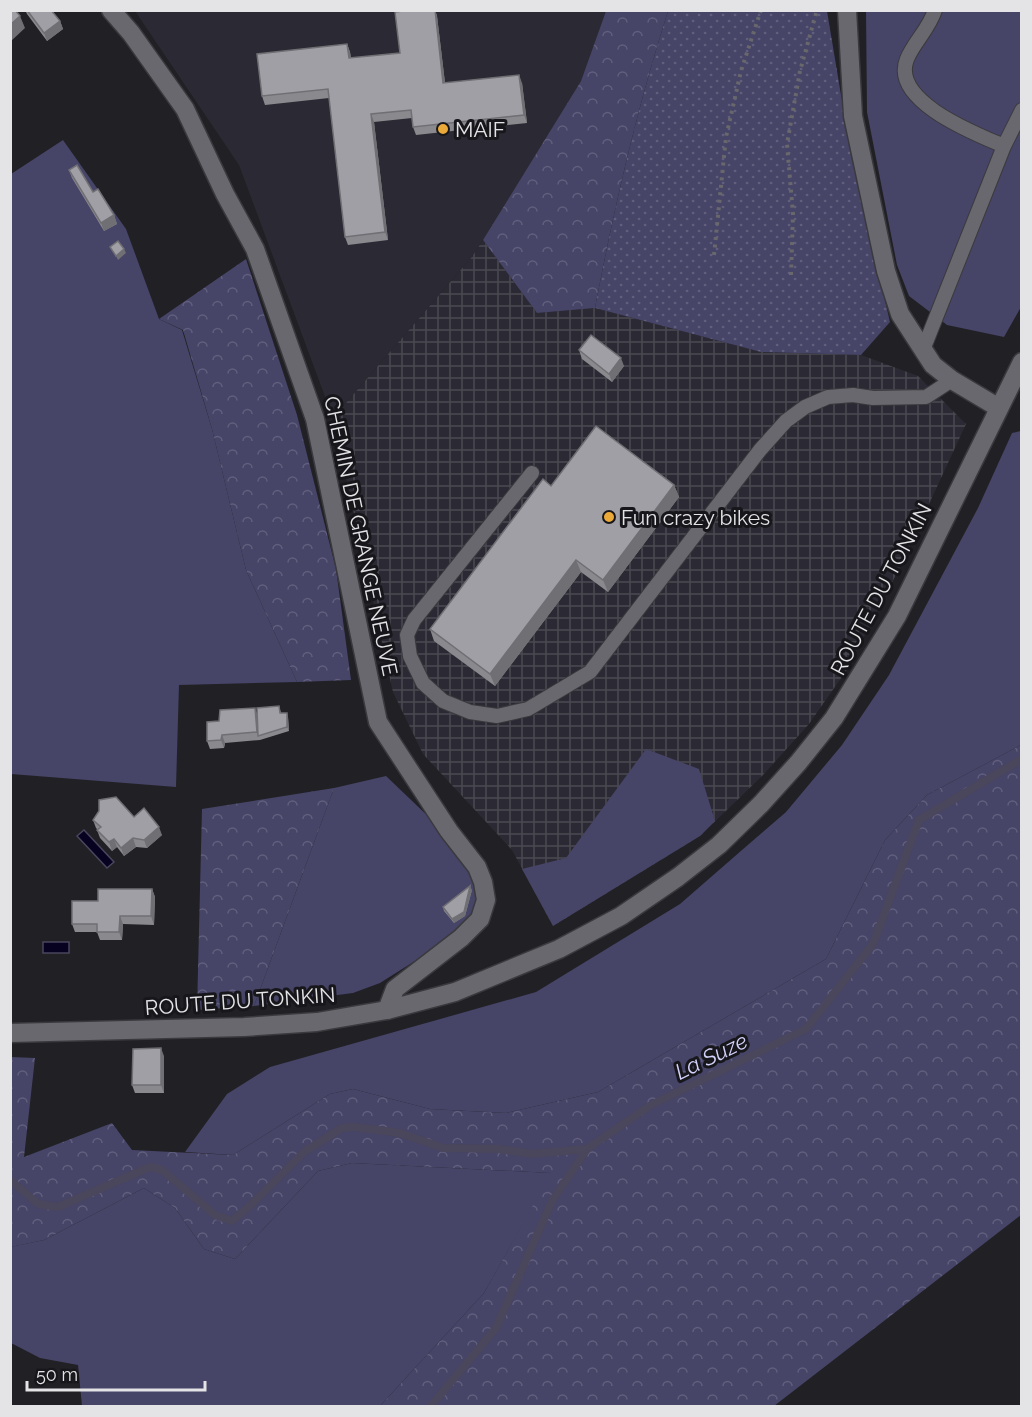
<svg xmlns="http://www.w3.org/2000/svg" width="1032" height="1417" viewBox="0 0 1032 1417" font-family="Raleway,sans-serif">
<defs>
<pattern id="industrial-grid" width="8" height="8" patternUnits="userSpaceOnUse" patternTransform="scale(1.5)"><rect width="8" height="8" fill="#2b2a34"/><path d="M0 4h8M4 0v8" fill="none" stroke="#4a4951"/></pattern>
<pattern id="forest-crowns" width="20" height="18" patternUnits="userSpaceOnUse" patternTransform="scale(1.5)"><rect width="20" height="18" fill="#464467"/><path d="M2 6a3 3 0 1 1 6 0M12 15a3 3 0 1 1 6 0" fill="none" stroke="#615f7d"/></pattern>
<pattern id="park-dots" width="8" height="8" patternUnits="userSpaceOnUse" patternTransform="scale(1.5)"><rect width="8" height="8" fill="#464467"/><path d="M2 2h.1M6 6h.1" fill="none" stroke="#615f7d" stroke-width="1.8" stroke-linecap="round"/></pattern>
</defs>
<rect width="100%" height="100%" fill="#202025"/>
<path fill="#2b2a34" d="M135 11H606L581 81 483 240 471 258 333 418 239 165Z"/>
<path fill="url(#industrial-grid)" d="M483 240 537 313 595 308 761 352 861 355 918 376 966 424 899 569 846 671 809 724 763 775 700 836 553 926 512 850 423 754 393 692 333 418 471 258Z"/>
<path fill="#464467" d="M866 11H1021V307L1004 337 947 325 909 296 897 265 867 112Z
M63 140 126 229 159 319 182 330 212 429 246 570 297 682 179 685 176 787 11 774V174Z
M1021 431V745L927 795 885 840 826 959 598 1092 506 1113 430 1109 353 1089 330 1094 233 1155 185 1152 227 1094 270 1067 536 992 680 904 742 850 786 812 842 745 889 675 978 508 1012 433Z
M646 749 699 769 715 821 700 836 553 926 522 869 566 858Z
M386 776 455 842 479 889 477 905 470 918 456 935 380 983 353 993 254 1006 334 788Z
M352 1163 552 1173 484 1293 380 1406H82L78 1365 40 1358 11 1343 10 1247 44 1240 144 1188 175 1208 204 1249 235 1259 318 1171Z"/>
<path fill="url(#forest-crowns)" d="M606 11H668C637 108 614 208 595 308L537 313 483 240 581 81Z
M246 259 297 415 336 569 351 680 297 682 246 570 212 429 183 330 159 319Z
M1021 745V1215L774 1406H380L484 1293 551 1173 352 1163 318 1171 235 1259 204 1249 175 1208 144 1188 44 1240 11 1247V1057L35 1058 24 1157 112 1123 132 1150 233 1155 330 1094 353 1089 430 1109 506 1113 598 1092 826 959 885 840 927 795Z
M334 788 254 1006 197 1010 202 809Z"/>
<path fill="url(#park-dots)" d="M668 11H827L851 155 890 322 861 355 761 352 595 308C614 208 637 108 668 11Z"/>
<path fill="#080221" stroke="#4a465c" stroke-width="1.5" d="M84 830 114 862 107 868 77 836Z
M43 942H69V953H43Z"/>
<g fill="none" stroke-linecap="round" stroke-linejoin="round">
<path stroke="#4a465c" stroke-width="8" d="M10 1180 38 1204 58 1207 150 1167 162 1170 215 1215 232 1221 252 1204 304 1152 342 1128 354 1127 400 1133 443 1148 499 1149 532 1154 587 1149
M431 1406 496 1328 552 1201 587 1149 651 1105 806 1029 873 944 919 820 1022 759"/>
<g stroke="#3a3a3e" stroke-width="16">
<path id="service" d="M935 10C929 29 914 42 907 59 890 101 976 134 1004 146
M923 350 1004 146 1022 110
M532 473 414 620 407 635 410 656 423 683 443 701 470 712 497 716 528 709 590 672 760 450 786 421 805 407 828 397 853 395 873 398 926 397 952 380"/>
</g>
<g stroke="#3a3a3e" stroke-width="21">
<path id="minor" d="M111 10 131 33 185 109 225 194 255 249 315 419 378 722 449 831 477 867 483 882 486 900 480 919 461 938 395 989 387 1010
M847 10 853 116 886 271 900 314 933 365 952 380 999 408"/>
</g>
<g stroke="#3a3a3e" stroke-width="21">
<path id="tertiary" d="M10 1033 244 1027 317 1022 387 1010 455 992 559 949 621 916 678 877 719 845 761 804 798 763 834 718 897 616 1022 362"/>
</g>
<path stroke="#68686c" stroke-width="4" stroke-dasharray="3 4.5" stroke-linecap="butt" d="M714 255 726 137 741 71 761 10
M791 275 793 214 787 144 800 71 817 10"/>
<use href="#service" stroke="#68686e" stroke-width="14"/>
<use href="#minor" stroke="#68686e" stroke-width="18"/>
<use href="#tertiary" stroke="#68686e" stroke-width="18"/>
</g>
<path fill="#89898e" d="M25 10H51L60 21 63 29 47 41 27 14Z
M411 10H435L437 16 445 83H522L527 123 416 135 413 127 412 118 374 122 388 240 348 245 345 237 329 98 265 105 262 96 347 44 350 52 351 58 400 53Z
M69 170 93 192 114 215 117 224 104 231 72 178Z
M579 350 624 366 612 382 582 359Z
M674 485 679 497 608 592 581 572 495 686 434 641 430 629 551 486Z
M279 706 281 713H287L288 717 289 731 260 740 225 743 224 748 210 749 207 741 219 721 257 713Z
M134 817 162 835 147 848 136 847 124 856 117 847 112 851 100 838 97 830H98L96 828 93 820Z
M152 889 155 897 154 925 123 924 122 940H100L97 932H75L72 924 98 901Z
M472 890 465 916 454 923 444 911 443 907Z
M164 1056V1093H135L132 1085Z"/>
<path fill="#6f6f74" d="M435 10 437 16 446 91 443 83Z
M20 16 25 28 10 42V25Z
M60 21 63 29 47 41 44 33Z
M347 44 350 52 352 67 349 58Z
M519 75 522 83 527 123 524 115Z
M371 114 374 122 388 240 385 232Z
M114 215 117 224 104 231 101 223Z
M124 249 126 253 118 260 116 256Z
M621 358 624 366 612 382 609 374Z
M674 485 679 497 608 592 603 580Z
M576 560 581 572 495 686 490 674Z
M255 708 258 716V736L257 732Z
M287 713 288 717 289 731 287 727Z
M222 735 225 743 224 748 221 740Z
M159 827 162 835 147 848 144 840Z
M133 838 136 847 124 856 121 848Z
M114 839 117 847 112 851 109 842Z
M470 886 472 890 465 916 454 923 452 919Z
M152 889 155 897 154 925 151 916Z
M120 916 123 924 122 940 119 932Z
M161 1048 164 1056V1093L161 1085Z"/>
<path fill="#9f9fa5" stroke="#6f6f74" stroke-width="1.5" d="M10 10H15L20 16 10 25Z
M27 10H51L60 21 44 33Z
M411 10H435L443 83 519 75 524 115 413 127 411 110 371 114 385 232 345 237 328 89 262 96 257 54 347 44 349 58 400 53 395 12Z
M77 165 93 192 98 189 114 215 101 223 69 170Z
M118 241 124 249 116 256 110 247Z
M591 335 621 358 609 374 579 350Z
M596 426 674 485 603 580 576 560 490 674 430 629 543 479 551 486Z
M279 706 280 713H287V727L258 736 257 708Z
M255 708 257 732 222 735 221 740 207 741V722L219 721 220 710Z
M116 797 134 817 144 808 159 827 144 840 133 838 121 848 114 839 109 842 97 830 101 827 93 820 99 811V800Z
M470 886 464 912 452 919 443 907Z
M98 889H152L151 916H120L119 932H97V924H72V901H98Z
M161 1048V1085H132L133 1049Z"/>
<g fill="#eba93a" stroke="#17171b" stroke-width="2">
<circle cx="443" cy="129" r="6"/>
<circle cx="609" cy="517" r="6"/>
</g>
<g text-anchor="middle" dominant-baseline="central" stroke-width="6" stroke-linejoin="round" paint-order="stroke">
<g font-size="21" fill="#e4e4e7" stroke="#17171b" text-anchor="start">
<text x="455" y="129">MAIF</text>
<text x="621" y="517">Fun crazy bikes</text>
</g>
<g font-size="21" fill="#e4e4e7" stroke="#17171b">
<text transform="translate(361 536) rotate(78)">CHEMIN DE GRANGE NEUVE</text>
<text transform="translate(881 589) rotate(-62)">ROUTE DU TONKIN</text>
<text transform="translate(240 1001) rotate(-4)">ROUTE DU TONKIN</text>
</g>
<g font-size="22" font-style="italic" fill="#d3d2fb" stroke="#17171b">
<text transform="translate(711 1056) rotate(-26)">La Suze</text>
</g>
</g>
<rect width="1032" height="1417" fill="none" stroke="#e4e4e7" stroke-width="24"/>
<path d="M27 1381v9h178v-9" fill="none" stroke="#e4e4e7" stroke-width="3"/>
<text x="36" y="1381" font-size="18" fill="#e4e4e7" stroke="#17171b" stroke-width="4.5" paint-order="stroke">50 m</text>
</svg>
